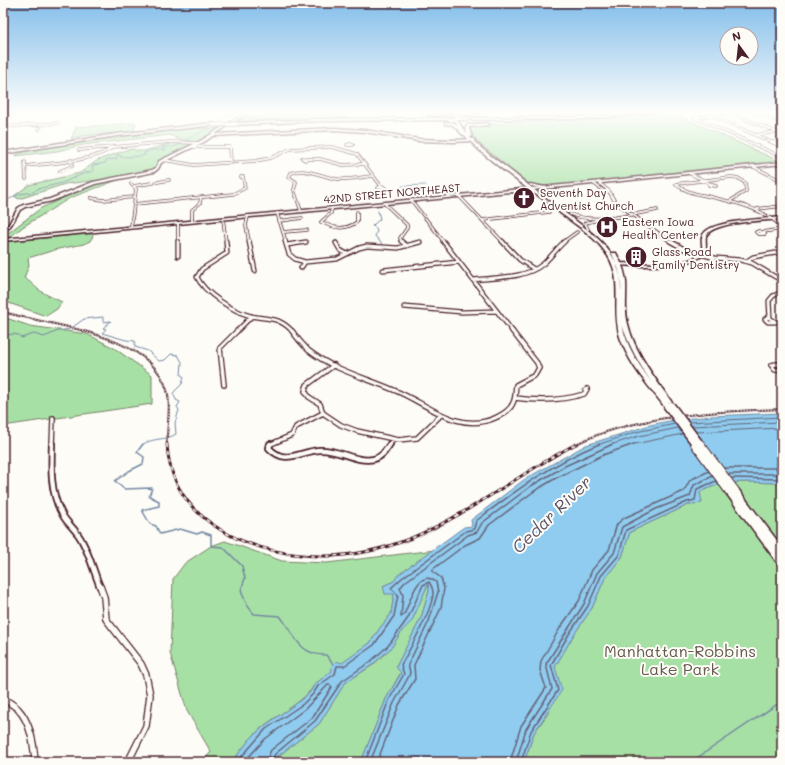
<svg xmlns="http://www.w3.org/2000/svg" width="785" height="765" viewBox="0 0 785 765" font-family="Mali,sans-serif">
<rect width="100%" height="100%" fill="#fdfcf7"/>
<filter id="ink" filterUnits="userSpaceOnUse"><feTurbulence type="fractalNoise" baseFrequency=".025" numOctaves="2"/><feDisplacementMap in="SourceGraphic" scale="8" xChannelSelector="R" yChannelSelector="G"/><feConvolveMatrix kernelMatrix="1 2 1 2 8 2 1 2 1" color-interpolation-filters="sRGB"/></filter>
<g filter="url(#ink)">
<path fill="#a7e0a5" stroke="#788068" d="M305 112 331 114 342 112 346 117 237 121 246 117Z
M663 112H671L781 162 535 189 475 140 470 136 467 127 473 125 619 117Z
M136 123 134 131 83 136 71 139 76 127Z
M199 128 220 129 196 142 178 139 170 135 83 145 57 151 15 156V155L28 151 119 137Z
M173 143 193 144 160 161 150 171 124 177 65 184 19 199 14 196 29 185 80 173 98 160 126 150 133 149 138 151H144Z
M115 181 70 198 24 226 10 237 4 236 41 208 94 184Z
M89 234H92L93 236 90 241 84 244 58 249 28 258 29 265 24 278C31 282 34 286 39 290 46 295 54 298 62 302L57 309 46 316 3 301V242Z
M3 317 30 326 87 334 114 348 152 375V404L3 426Z
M740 482 782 483V762H524L534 733 549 712 555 667 573 636 592 608 605 578 622 557 630 532 688 505 701 503 700 492C713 485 725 483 740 482Z
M225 541 282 561 327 563 435 550 405 570 394 581 383 586 394 594 391 614 380 628 370 643 315 684C304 702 282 712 265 725 252 735 242 749 232 762H202L211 752 187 711 170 653 173 579 185 563 211 546Z
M428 584 429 591 421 618 396 667 401 672 386 699 361 762H274L277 757 319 724 345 683 373 665 391 648 402 631 412 620Z"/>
<path fill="#8fccef" stroke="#7387a1" d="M782 413V483C753 483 727 478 700 492L702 503 688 505 630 532 622 557 605 578 592 608 573 636 555 667 562 690 534 733 524 762H361L386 699 401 673 396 667 421 618 429 591 428 584 412 621 402 631 391 648 372 665 345 683 319 724 277 757 274 762H232L250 739 264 726 300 701 310 692 315 684 332 671 331 667 336 661 342 663 370 643 380 628 391 614 394 594H385L383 586 394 581 398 575 464 527 472 526 471 520 525 479 586 445 650 425 674 420 712 416Z"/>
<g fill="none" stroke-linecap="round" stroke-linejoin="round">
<path stroke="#666479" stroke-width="1" d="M689 422 782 417
M692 426 782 422
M696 432 782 428
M597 445 636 432 675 424
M610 445 639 436 678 428
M630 445 683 434"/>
<path stroke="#666479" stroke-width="1.5" d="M724 468H782
M728 474H782
M732 478 782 479
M237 762 266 729 303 704 313 694 318 686 335 674 337 666H344L374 645 394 616 398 595 391 588 402 578 466 531 474 529 476 521C515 491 553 463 599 444
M244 762 265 739 305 709 326 687 329 684 332 687 312 718 271 750 266 762
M271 762 275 754 315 721 342 681 370 662 388 646 408 618 423 585 429 582C432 586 433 589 433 594 432 611 410 649 401 665L404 674 389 700 365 762
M370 762 394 703 409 676 410 672 408 665 429 621 438 592 436 582C418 567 410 602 404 615L401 617 403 595 400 588 405 582 468 535 477 532 482 523 531 486 565 466 613 444
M377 762 399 705 415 679 414 665 441 608 444 588 441 578 433 572V569L465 545 480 538 489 525 533 492 556 478 603 455 634 444
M510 762 521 726 546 688 540 670 541 661 560 628 579 601 592 570 609 550 617 524 624 518 684 491 690 480 709 471
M516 762 526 729 552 689 546 664 584 604 597 573 614 553 622 527 656 509 690 496 694 485 713 476
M521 762 531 731 558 690 551 665 569 634 588 606 601 576 619 555 626 530 687 502 695 500 697 489 716 481"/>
<path stroke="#7387a1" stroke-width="1" d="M221 123C224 115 234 114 242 112
M187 141V139L203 131 218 127
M402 186 426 185
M3 202 20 194 34 192 37 189 62 183 85 173 94 171 92 168 93 165 106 163V160L117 159 116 155H120V157L142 156 145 155 144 153 152 150H166L162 147H173L184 143
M378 211 380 219 372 226 375 227 377 231 375 236 382 244
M3 336 13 334 19 335 21 338 34 334 44 337 58 331 70 329 84 319 103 317V322L111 321 103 328 106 329 102 333 126 340 135 341V347L148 351 159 361 165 360 171 354 178 355 182 362 181 375 184 377 182 384 173 393 176 400 180 402 177 407 179 410 175 423 176 434C166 441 152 437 142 445"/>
<path stroke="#7387a1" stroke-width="1.5" d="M143 444 137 452 144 457 143 464 129 471 115 481 124 489 152 488 149 496 159 501V506L142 510 150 524 156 526 160 534 180 529 197 534 202 532 211 535V546L223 547 242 566 245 578 241 591 247 605 254 614 280 616C295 635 298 655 326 655L333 664
M691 762 782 701"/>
<g stroke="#4a1f2b" stroke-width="3.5">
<path id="street-far4" d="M455 112 458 116
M551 112 584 113
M754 112 782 123
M780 112 782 113
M730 113 777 132 755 135
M711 115 782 147
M3 116 51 112
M695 118 782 157
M695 118 730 112
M3 127 58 123
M39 129 42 124
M771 142 782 141
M350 144 353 145H347Z
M192 147H230L231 163
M79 150 170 142 198 143
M302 158 308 159 305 160Z
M308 159H320L343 165 365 164
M164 160 194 165 255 161 271 158 290 149 332 147 357 154 381 186
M25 162 26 179
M26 166C51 163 95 162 115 146
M752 166 782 181
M60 171 72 166 71 160
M689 173 711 184
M598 182 609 191 615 202 671 242
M593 183 604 191 609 192
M131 184 136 189 131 227
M713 184 716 186 709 185Z
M134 186 169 180
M382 186 386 188H378Z
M459 196 503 242
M91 198 103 200 135 197
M411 200 444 242
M730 201 746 191 745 183 738 178 731 177 676 184C686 193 699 194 711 197 737 203 762 208 782 227
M384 203 407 225V228L400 238 402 242
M134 204 233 194 245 188 243 177H241
M332 208 331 213 321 222C334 228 344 231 357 222V212
M757 209 782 206
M301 211 294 190 296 182 289 177 291 173C308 167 321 177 338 179 350 180 361 177 373 176
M277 213 286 242
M570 214C593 224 632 215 657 210
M248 216 246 225 249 242
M223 219 226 242
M483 220 549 212
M192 221V210L200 203 201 198
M279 221 302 218
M178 223V242
M588 229 585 223 602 219
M759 231 765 234H758L756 232Z
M283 232 307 230
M763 232 782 229
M563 242 577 232"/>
</g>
<g stroke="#4a1f2b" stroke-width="5.5">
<path id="street-far3" d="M178 241V256
M226 241 227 253 202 269 197 277C204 293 234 312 251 316 269 320 279 316 293 332
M249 241 255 271
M285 241 289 254 295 259 305 262 337 259 359 248 367 246 398 248 420 242
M401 241 407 246
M443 241 513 332
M502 241 520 260 534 269
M670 241 686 250 715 258 740 260 752 263 782 281
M336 243 340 250 347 254
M287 245 306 242
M747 261 753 257 782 252
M301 268 305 262
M383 270 459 262
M473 280C495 277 525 279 543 264 551 257 557 248 565 241
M404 307 462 312 497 311
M768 317 776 322H768L765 319Z
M770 318 769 301 773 296 782 292
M236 332 252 316"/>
</g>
<g stroke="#4a1f2b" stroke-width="6">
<path id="street-far2" d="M292 331C297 338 302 344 308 350 333 370 367 378 396 391 428 404 458 434 495 418 502 415 510 410 513 403 516 397 515 391 516 385L535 375 539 368 537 363 512 331
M334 365 307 385 305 391 309 397 320 404 323 413 341 425 357 431 398 440 417 438 440 416
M782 366 777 364 771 365 775 370H782
M224 385 220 348 237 331
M515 398C538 401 562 401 584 394L587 389
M52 445 53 418
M269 445 292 435 296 427 323 413
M389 445 393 439"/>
</g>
<g stroke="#4a1f2b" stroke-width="8">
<path id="street-far1" d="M52 444C51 468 50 493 62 514 67 524 77 530 82 541 90 556 94 572 100 587
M270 444 269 448C286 466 300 451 320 450 339 449 356 463 374 459 382 457 386 450 390 444"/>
</g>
<g stroke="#4a1f2b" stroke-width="8">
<path id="street" d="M100 586 104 597 106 619 141 664 146 675 150 695 146 726 128 762
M3 698C8 702 14 705 18 709 31 723 34 744 35 762"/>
</g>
<g stroke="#4a1f2b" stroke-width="3">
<path id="secondary" d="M246 112H249L215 134 334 128 365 130 419 139 453 140 474 139 475 140 474 141 453 142 419 141 365 132 334 130 213 136 204 142 161 163 158 169 154 172 95 184 52 201 25 207 20 210 11 225 4 233H3V230L9 224 18 208 23 205 50 199 93 182 152 170 156 168 159 161 202 140Z
M782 162V164L593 184 3 241V239L593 182Z
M782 217V219C765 221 714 221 706 236 705 241 707 247 705 252 697 270 633 266 615 265L613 264 615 263C636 263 676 267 694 258 710 250 696 241 705 232 716 220 765 219 782 217Z"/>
</g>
<g stroke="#4a1f2b" stroke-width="3">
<path id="primary" d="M451 112H454L456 119H454Z
M455 119H457C469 142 492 156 512 172 530 187 549 201 568 215 585 228 604 240 614 259 620 269 621 280 621 292 622 278 618 267 612 254V253H616C621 262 625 271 626 282 627 296 624 310 628 324 635 354 656 379 673 404L674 405 673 406H664C648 385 628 363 620 337 613 315 619 295 615 274 609 244 581 229 559 212 553 208 541 196 535 194 530 191 517 193 511 192V190H512L531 191C513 177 460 140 455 119ZM622 325C629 346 639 364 652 383 639 365 627 347 622 325Z
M530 184 545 187 547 188 545 189 531 186 529 185Z
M729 488 732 490 735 488 738 489 782 547V566L779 565 726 493 725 491 726 489Z"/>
</g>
<g stroke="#4a1f2b" stroke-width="3">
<path id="highway" d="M445 112H451L444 115 430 116 428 115Z
M457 112H466L478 115 476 116Z
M639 112H656L587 119 317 121 237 125 235 124 237 123 317 119 587 117Z
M445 122 455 123 466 134 463 135 453 125 445 124Z
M214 123 215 125 117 136 3 154V152L117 134Z
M488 123 489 125 469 127V129L472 136 470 137 468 136 465 129 467 125Z"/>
</g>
<use href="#street-far4" stroke="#fdfcf7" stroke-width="2"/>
<use href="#street-far3" stroke="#fdfcf7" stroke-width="3"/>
<use href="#street-far2" stroke="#fdfcf7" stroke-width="3.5"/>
<use href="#street-far1" stroke="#fdfcf7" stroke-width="4.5"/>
<use href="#street" stroke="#fdfcf7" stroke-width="5.5"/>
<use href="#secondary" fill="#fdfcf7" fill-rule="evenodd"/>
<use href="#primary" fill="#fdfcf7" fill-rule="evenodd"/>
<use href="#highway" fill="#fdfcf7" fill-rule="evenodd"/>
<g stroke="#4a1f2b" stroke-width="2">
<path id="rail-far1" d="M3 312C51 326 151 333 167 390 172 408 166 427 167 445
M574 445C634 415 716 411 782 409"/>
</g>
<g stroke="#4a1f2b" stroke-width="3">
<path id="rail" d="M167 444C169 483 188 510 221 530 245 545 273 552 301 555 413 566 484 492 576 444"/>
</g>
<use href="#rail-far1" stroke="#fdfcf7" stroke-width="1" stroke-dasharray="1.5" stroke-linecap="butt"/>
<use href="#rail" stroke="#fdfcf7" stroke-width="1.5" stroke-dasharray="4" stroke-linecap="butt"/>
<g stroke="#4a1f2b" stroke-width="9" stroke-linecap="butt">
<path id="primary-bridge-far1" d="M666 405 696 445
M671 405 701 445"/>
</g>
<g stroke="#4a1f2b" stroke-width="10" stroke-linecap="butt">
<path id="primary-bridge" d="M695 444 729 491
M700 444 735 491"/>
</g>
<g stroke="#4a1f2b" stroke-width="5" stroke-linecap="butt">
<path id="highway-bridge" d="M451 120 459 118
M213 125 237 124"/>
</g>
<use href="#primary-bridge-far1" stroke="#fdfcf7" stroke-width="6"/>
<use href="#primary-bridge" stroke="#fdfcf7" stroke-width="8"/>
<use href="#highway-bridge" stroke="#fdfcf7" stroke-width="3.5"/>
</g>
</g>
<linearGradient id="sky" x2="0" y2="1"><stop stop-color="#84beeb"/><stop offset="0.51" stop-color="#fefefb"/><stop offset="1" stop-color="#fefefb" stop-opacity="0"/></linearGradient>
<rect width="785" height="220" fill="url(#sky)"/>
<defs>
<g id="church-disc" transform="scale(1.15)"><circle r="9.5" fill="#4a1f2b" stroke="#fdfcf7"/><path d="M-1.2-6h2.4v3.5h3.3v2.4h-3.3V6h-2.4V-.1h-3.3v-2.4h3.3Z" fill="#fff"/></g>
<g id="hospital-disc" transform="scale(1.15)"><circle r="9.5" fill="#4a1f2b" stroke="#fdfcf7"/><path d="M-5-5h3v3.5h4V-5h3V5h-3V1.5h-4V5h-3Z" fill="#fff"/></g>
<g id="building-disc" transform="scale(1.15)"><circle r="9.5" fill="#4a1f2b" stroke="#fdfcf7"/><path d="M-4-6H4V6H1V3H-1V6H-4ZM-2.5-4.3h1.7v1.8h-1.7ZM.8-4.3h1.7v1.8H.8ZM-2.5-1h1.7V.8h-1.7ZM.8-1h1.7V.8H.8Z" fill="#fff"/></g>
</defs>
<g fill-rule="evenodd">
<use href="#church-disc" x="524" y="198"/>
<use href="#hospital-disc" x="607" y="227"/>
<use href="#building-disc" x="636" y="257"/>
</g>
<g text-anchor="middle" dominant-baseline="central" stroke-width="4" stroke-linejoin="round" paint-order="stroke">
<g font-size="11" fill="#4a1f2b" stroke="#fdfcf7" text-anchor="start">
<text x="540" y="192">Seventh Day<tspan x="540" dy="13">Adventist Church</tspan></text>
<text x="622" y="221">Eastern Iowa<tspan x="622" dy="13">Health Center</tspan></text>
<text x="652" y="251">Glass Road<tspan x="652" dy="13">Family Dentistry</tspan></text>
</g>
<g font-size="11" fill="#4a1f2b" stroke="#fdfcf7">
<text transform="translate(392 193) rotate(-5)">42ND STREET NORTHEAST</text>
</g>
<g font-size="16" fill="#665950" stroke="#fdfcf7">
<text x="680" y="650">Manhattan-Robbins<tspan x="680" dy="18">Lake Park</tspan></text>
</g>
<g font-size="17" font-style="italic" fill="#5f5366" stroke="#fdfcf7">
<text transform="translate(551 514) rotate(-44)">Cedar River</text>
</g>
</g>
<rect width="785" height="765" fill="none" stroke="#fdfcf7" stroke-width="16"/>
<rect x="8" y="8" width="769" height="749" fill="none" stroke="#4a1f2b" stroke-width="1.5" filter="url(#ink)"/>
<g transform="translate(739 46) rotate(345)"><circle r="19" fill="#fdfcf7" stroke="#b5a4a5"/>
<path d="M0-3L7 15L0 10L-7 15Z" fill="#4a1f2b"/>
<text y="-6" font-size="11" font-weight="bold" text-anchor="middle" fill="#4a1f2b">N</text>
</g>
</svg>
